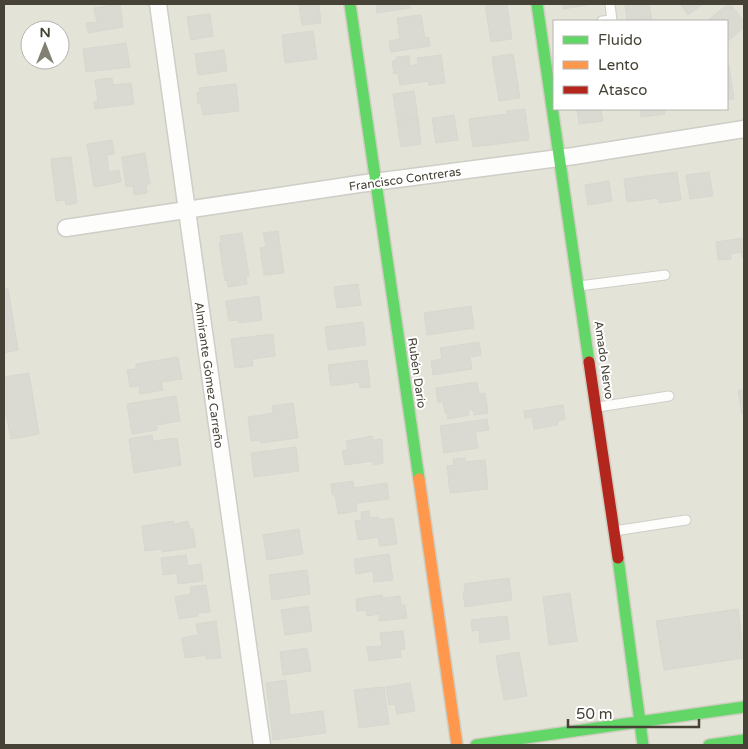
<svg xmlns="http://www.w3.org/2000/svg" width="748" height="749" viewBox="0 0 748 749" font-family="'Varela Round',sans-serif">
<rect width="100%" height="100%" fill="#f0f0ea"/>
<path fill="#e4e3d7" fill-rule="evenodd" d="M4 4H744V745H4ZM554 21H727V109H554ZM30 30H60V60H30Z"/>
<path fill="#dad9d2" stroke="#d8d7d0" d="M120 4 123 27 88 33 86 23 97 22 94 8Z
M299 4H319L321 23 302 25Z
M376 4H409L410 8 377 13Z
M485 4H507L512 39 491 42Z
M563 4H587V5L563 9Z
M625 4H649L651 17 627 20Z
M680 4H703L688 15Z
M728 4H730L744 21V27L727 42V21H707Z
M210 14 213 36 191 40 187 17Z
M421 15 425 38 429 37 430 46 391 52 389 41 400 39 397 18Z
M651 17 652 21H628L627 20Z
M313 31 317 59 285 63 282 35Z
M126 43 130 67 86 72 83 49Z
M224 50 227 71 198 75 195 54Z
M513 54 520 98 499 101 492 57Z
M441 55 445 83 429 85 428 81 400 85 398 73 394 74 392 61 396 60V57L409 56 410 66 418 64 417 58Z
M727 66H729L734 99 727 100Z
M112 78 113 85 131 83 134 104 95 109 94 102H98L95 80Z
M236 84 239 111 203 115 201 104H198L197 93 200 92 199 88Z
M414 91 418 118 397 121 393 94Z
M525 109 529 140 473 147 469 119 507 114 506 111Z
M577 109H601L603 121 579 124Z
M640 109H664L665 114 641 117Z
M454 115 458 140 436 143 432 118Z
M418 118 421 144 401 147 397 121Z
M112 140 114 154 107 155 109 172 119 170 121 182 94 187 87 144Z
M145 153 150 184H146L147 193 134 195 133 186 126 187 122 157Z
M71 157 77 203 66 205 65 200 56 201 51 159Z
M677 172 681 200 659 203 658 198 627 202 624 179Z
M709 172 713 196 690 199 686 175Z
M609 181 612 201 588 205 585 185Z
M278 231 284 273 264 275 260 248 266 247 263 233Z
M242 233 249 276 246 277 247 284 228 287 227 280 225 281 219 243 221 242 220 236Z
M744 238V257H742L741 252 731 254V259L718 260 716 242Z
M358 284 361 305 337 308 334 287Z
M4 289H8L18 350 4 353Z
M259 296 262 320 239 323 238 320 229 321 226 301Z
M471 306 474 328 427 335 424 313Z
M363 322 366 345 328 350 325 327Z
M273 334 275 356 252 359 253 366 235 368 231 339Z
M479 342 481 355 470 357 472 369 433 375 431 361 442 359 440 348Z
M178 357 182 379 161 382 163 390 140 394 139 386 130 387 127 370 136 369V364Z
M367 360 370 387 360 388 359 382 331 386 328 365Z
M29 373 39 434 11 439 6 414 4 415V377Z
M477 382 479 394 485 393 488 413 474 415 473 410H469V415L448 419 447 412 445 413 443 402 438 403 436 388Z
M744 389V413L742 414 738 391Z
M176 396 180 421 157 425V430L132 434 127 404Z
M293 403 298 438 261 443 260 440 251 441 248 417 273 413 272 406Z
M563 405 565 419 557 421 558 425 534 429 532 417 525 418 524 411Z
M487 419 489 430 475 432 478 448 444 453 440 426Z
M152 435 153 441 177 438 181 465 134 473 129 439Z
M372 436 373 440 382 439 383 463 373 465V461L345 465 342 451 348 450 346 441Z
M296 447 299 471 254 477 251 453Z
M465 458V462L485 460 488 489 450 493 447 466 454 465 453 459Z
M353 481 354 488 387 483 389 499 356 503 357 511 338 514 335 495H332L331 484Z
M369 511 370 518 378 517 380 520 393 518 397 544 380 546 378 537 358 540 355 521 362 520 361 512Z
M174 521V524L188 521 190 529H193L196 547 162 552 161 549 145 551 142 526Z
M299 529 303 554 267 560 263 535Z
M389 554 393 580 374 582 373 571 356 574 354 559Z
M186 555 188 566 201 564 203 581 178 584 177 573 163 575 161 558Z
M307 570 310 594 272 600 269 575Z
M509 578 512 600 465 607 463 593H465L464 584Z
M206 585 210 612 198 613V616L179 619 175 597 191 594 190 587Z
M570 593 577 641 549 645 543 597Z
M382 595 383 598 400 596 401 605H405L407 618 379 621V614L367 616 366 610 357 611 356 599Z
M308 606 312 631 285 635 281 610Z
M738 609 744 658 664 670 656 621Z
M507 616 510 639 480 643 479 630 472 631 471 620Z
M216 621 221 658 206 659V655L185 658 182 638 198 635 196 624Z
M403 631 405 649 400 650 401 657 369 661 367 647 382 646 380 633Z
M307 648 311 671 283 675 280 652Z
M519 652 527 696 504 700 496 656Z
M286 680 290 715 323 711 326 733 273 740 266 683Z
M410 683 415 711 397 714 395 704 389 705 386 687Z
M384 687 389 724 359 728 354 690Z"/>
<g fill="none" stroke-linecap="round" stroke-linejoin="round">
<g stroke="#cecdc7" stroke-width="11">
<path id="lane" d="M610 4 612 21
M602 21 612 20
M579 286 665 275
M598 407 669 396
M614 531 686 520"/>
</g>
<g stroke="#cecdc7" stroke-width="19">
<path id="street" d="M158 4 262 745
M66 228 359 184 574 156 744 129"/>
</g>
<g stroke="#cfcec1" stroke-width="14">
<path id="fast" d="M350 4 419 479
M537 4 589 362
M618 558 643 745
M476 745 744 707
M709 745 744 740"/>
</g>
<g stroke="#cfcec1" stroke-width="14">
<path id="slow" d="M419 479 457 745"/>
</g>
<g stroke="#cfcec1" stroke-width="14">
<path id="jam" d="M589 362 618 558"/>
</g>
<use href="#lane" stroke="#fdfdfc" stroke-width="9"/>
<use href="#street" stroke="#fdfdfc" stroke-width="16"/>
<use href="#fast" stroke="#63d668" stroke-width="11"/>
<use href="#slow" stroke="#ff974d" stroke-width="11"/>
<use href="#jam" stroke="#b3261e" stroke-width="11"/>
</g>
<g text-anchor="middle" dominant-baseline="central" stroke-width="4" stroke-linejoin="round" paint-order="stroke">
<g font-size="12" fill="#464336" stroke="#fff">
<text transform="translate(405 179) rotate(-8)">Francisco Contreras</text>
<text transform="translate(604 360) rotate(82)">Amado Nervo</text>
<text transform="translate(417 373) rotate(82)">Rubén Darío</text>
<text transform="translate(209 375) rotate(82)">Almirante Gómez Carreño</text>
</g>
</g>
<rect width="748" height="749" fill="none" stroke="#464336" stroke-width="10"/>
<rect x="553" y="20" width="175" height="90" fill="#ffffff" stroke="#b5b4af"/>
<rect x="563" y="36" width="25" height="8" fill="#63d668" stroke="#b5b4af"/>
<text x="598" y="45" font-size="15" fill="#464336">Fluido</text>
<rect x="563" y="61" width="25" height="8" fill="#ff974d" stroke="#b5b4af"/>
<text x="598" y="70" font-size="15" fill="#464336">Lento</text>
<rect x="563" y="86" width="25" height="8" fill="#b3261e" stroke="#b5b4af"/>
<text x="598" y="95" font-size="15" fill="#464336">Atasco</text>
<g transform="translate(45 45)"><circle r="24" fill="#ffffff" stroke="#b5b4af"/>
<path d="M0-4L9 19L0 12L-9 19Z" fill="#828075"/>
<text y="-8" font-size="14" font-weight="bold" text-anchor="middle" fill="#464336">N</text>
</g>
<path d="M568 719v8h131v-8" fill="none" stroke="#464336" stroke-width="2.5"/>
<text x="576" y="719" font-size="15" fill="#464336" stroke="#ffffff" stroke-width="4" paint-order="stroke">50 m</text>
</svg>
